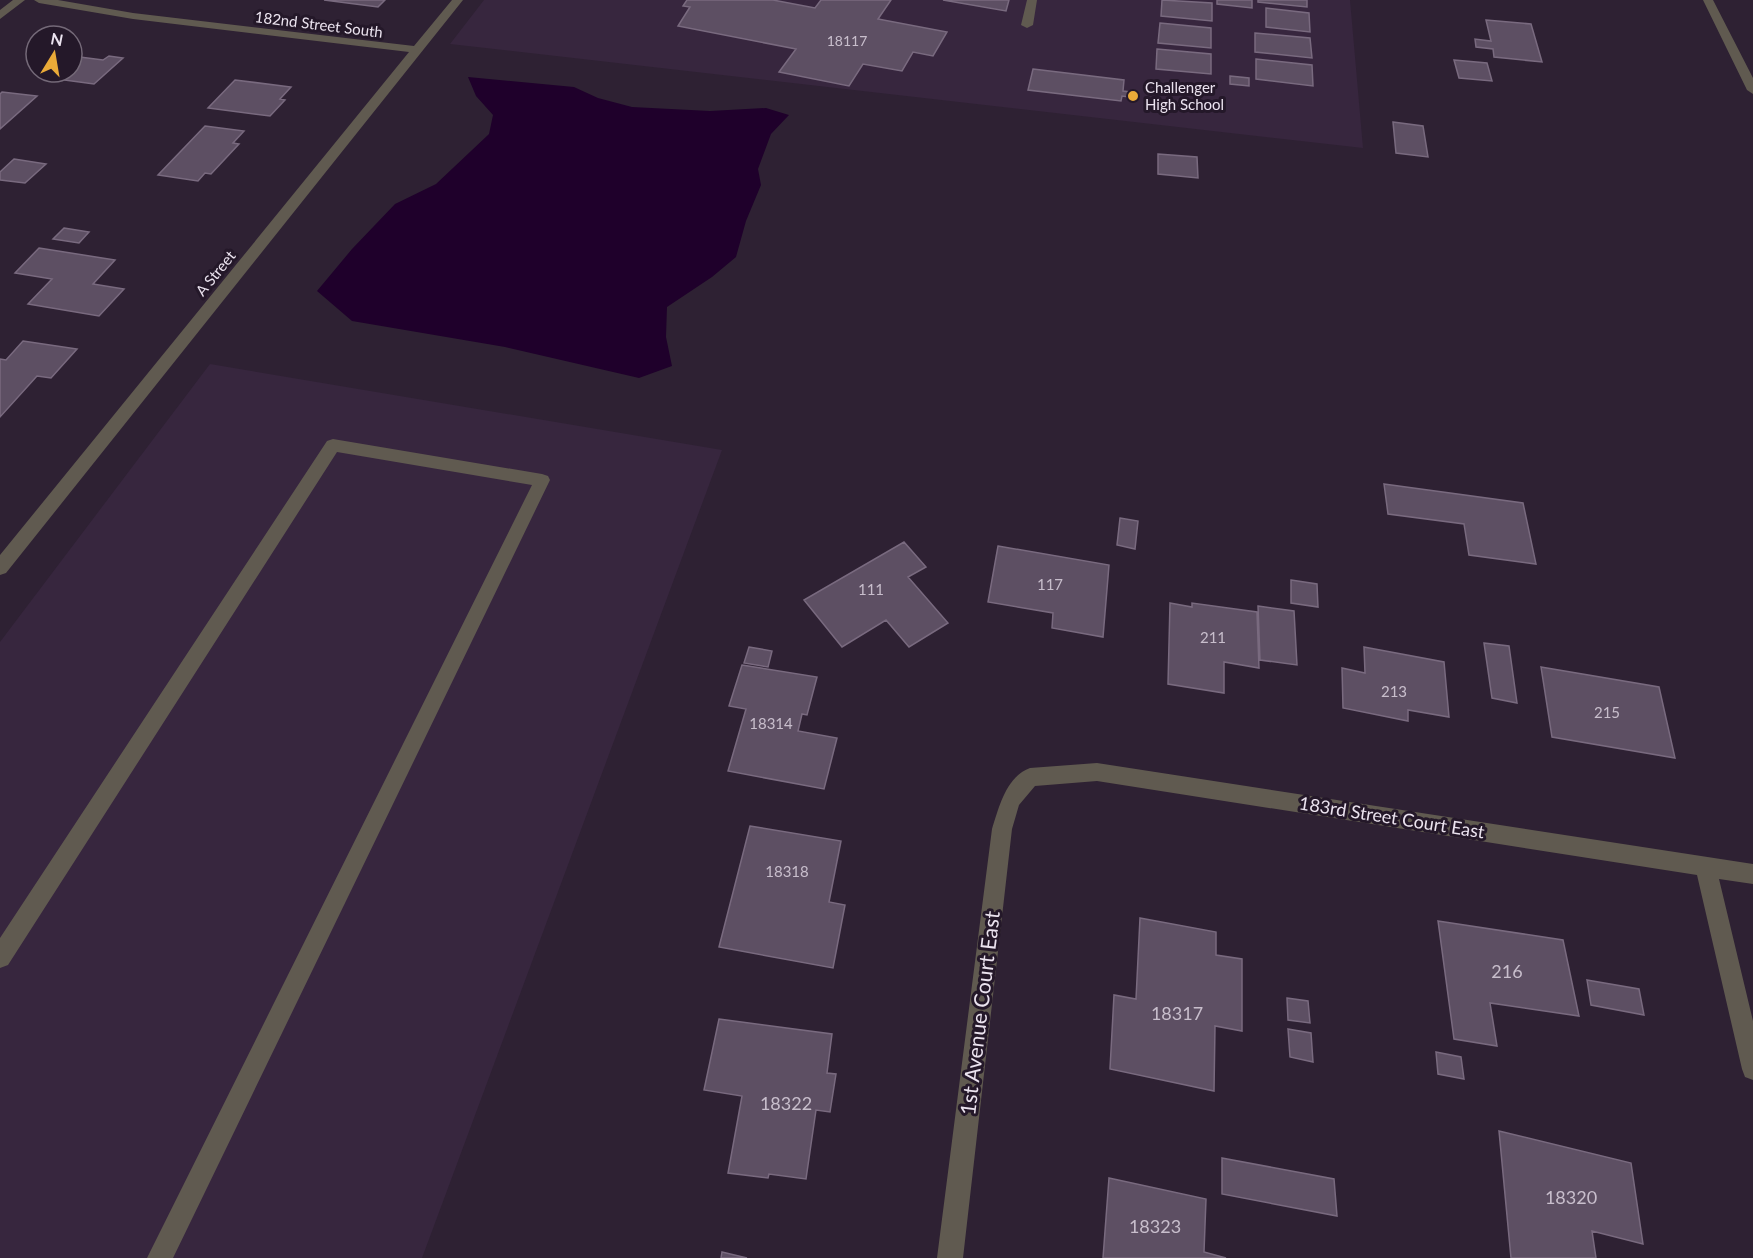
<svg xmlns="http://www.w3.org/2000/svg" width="1753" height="1258" viewBox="0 0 1753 1258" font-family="Lato,sans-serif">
<rect width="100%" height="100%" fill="#2e2133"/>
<path fill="#37263e" d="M484 0H1350L1363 148 450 44Z
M210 364 722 450 422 1258H0V642Z"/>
<path fill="#1f002b" d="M468 77 574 87 598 98 632 107 710 111 766 108 789 115 771 134 758 169 761 185 746 221 736 257 712 277 667 307 666 337 672 366 639 378 505 347 352 321 317 291 352 249 395 204 436 184 489 134 493 115 476 96Z"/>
<path fill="#5d4f63" stroke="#796a7f" stroke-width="1.5" d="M324 0H385L378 7Z
M687 0H773L815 8 821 0H891L878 19 947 32 933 56 913 52 902 71 863 64 849 86 779 72 796 49 678 26 690 7 683 6Z
M943 0H1009L1006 11Z
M1162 0 1212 3V21L1161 16Z
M1217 0H1252V8L1217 4Z
M1258 0H1307V7L1258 2Z
M1266 8 1309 13 1310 32 1266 27Z
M1486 20 1531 24 1542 62 1494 57 1493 49 1476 47 1475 39 1491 41Z
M1160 23 1211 28V48L1158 43Z
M1255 33 1310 38 1312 58 1255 52Z
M1157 49 1211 54V74L1156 69Z
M72 56 103 60 109 56 123 58 94 84 42 77 48 72H72Z
M1256 59 1312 65 1313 86 1256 79Z
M1454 60 1487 63 1492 81 1459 78Z
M1033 69 1124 80 1123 91 1130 92 1129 97 1122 96 1121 101 1028 90Z
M1230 76 1249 78V86L1230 84Z
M235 80 291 87 280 99 285 100 270 116 208 108Z
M2 92 37 96 0 129V94Z
M1393 122 1423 126 1428 157 1396 153Z
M205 126 244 131 233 143 239 144 211 174 205 173 198 181 158 175Z
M1158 154 1197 157 1198 178 1158 174Z
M14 159 46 164 25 183 0 180V172Z
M64 228 89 232 79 243 53 239Z
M39 248 115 260 93 284 124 289 99 316 28 304 52 279 15 273Z
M23 341 77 349 51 378 37 376 0 417V359L6 360Z
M1384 484 1523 503 1536 564 1469 555 1464 524 1388 514Z
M1120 518 1138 521 1135 549 1117 545Z
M904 542 926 567 908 577 948 623 909 647 886 620 842 647 804 600Z
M998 546 1109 565 1103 637 1052 628 1053 613 988 602Z
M1291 580 1317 584 1318 607 1291 603Z
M1170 603 1192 607V603L1257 612 1259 668 1224 662V693L1168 684Z
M1258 606 1294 611 1297 665 1260 660Z
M1484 643 1509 646 1517 703 1492 698Z
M749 647 772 651 768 667 744 663Z
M1364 647 1444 662 1449 717 1408 710V721L1343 708 1342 668 1365 673Z
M742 665 817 677 807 715 802 714 798 731 837 738 824 789 728 771 746 709 729 706Z
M1541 667 1659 687 1675 758 1552 737Z
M750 826 841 841 829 902 845 905 833 968 719 947Z
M1140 918 1216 932V955L1242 959V1031L1215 1026 1214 1091 1110 1069 1114 995 1136 999Z
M1438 921 1563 940 1579 1016 1490 1003 1497 1046 1454 1039Z
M1587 980 1639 989 1644 1015 1591 1005Z
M1287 998 1308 1001 1310 1023 1288 1020Z
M719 1019 832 1034 827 1073 836 1074 830 1112 816 1110 806 1179 769 1174 768 1178 728 1173 742 1096 704 1090Z
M1288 1029 1311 1033 1313 1062 1290 1057Z
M1436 1052 1461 1057 1464 1079 1438 1074Z
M1499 1131 1631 1163 1643 1244 1592 1231 1596 1258H1511Z
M1222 1158 1334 1179 1337 1216 1222 1194Z
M1109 1178 1206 1199 1204 1252 1226 1258H1103Z
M722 1252 747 1258H721Z"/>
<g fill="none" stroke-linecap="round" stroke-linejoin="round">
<path fill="#605a50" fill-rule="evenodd" d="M13 0H25L0 19V10Z
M34 0H58L133 13 414 46 452 0H463L6 573 0 575V555L409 52 133 19 39 3Z
M1027 0H1037L1033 25 1027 28 1021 25Z
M1703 0H1713L1753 78V94L1747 90Z
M333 439 542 474 548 476 550 480 173 1258H147L532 485 337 452 8 965 0 968V938L327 441Z
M1097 763 1753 864V884L1719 879 1753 1021V1080L1745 1077 1742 1069 1697 875 1097 781 1035 786 1019 805 1012 829 963 1258H937L992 829C999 807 1006 777 1030 768Z"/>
</g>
<circle fill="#eaaa38" stroke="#241829" stroke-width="2" cx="1133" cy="96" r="6"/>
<g text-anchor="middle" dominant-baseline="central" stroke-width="6" stroke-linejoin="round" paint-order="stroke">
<g font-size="14" fill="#c8becc">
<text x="847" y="40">18117</text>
</g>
<g font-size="15" fill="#ebe3ef" stroke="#241829">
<text transform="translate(319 24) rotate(7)">182nd Street South</text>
<text transform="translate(215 273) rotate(-51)">A Street</text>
</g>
<g font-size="15" fill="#ebe3ef" stroke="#241829" text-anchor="start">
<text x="1145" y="87">Challenger<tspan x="1145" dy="17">High School</tspan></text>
</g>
<g font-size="15" fill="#c8becc">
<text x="1050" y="584">117</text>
<text x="871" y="589">111</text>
<text x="1213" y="637">211</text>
<text x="1394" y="691">213</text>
<text x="1607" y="712">215</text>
<text x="771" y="723">18314</text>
<text x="787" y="871">18318</text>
</g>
<g font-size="18" fill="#ebe3ef" stroke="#241829">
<text transform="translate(1392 817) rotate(9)">183rd Street Court East</text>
</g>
<g font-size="18" fill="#c8becc">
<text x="1507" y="971">216</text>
<text x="1177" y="1013">18317</text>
<text x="786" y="1103">18322</text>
<text x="1571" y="1197">18320</text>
<text x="1155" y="1226">18323</text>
</g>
<g font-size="21" fill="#ebe3ef" stroke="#241829">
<text transform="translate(979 1013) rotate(-83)">1st Avenue Court East</text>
</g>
</g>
<g transform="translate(54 54) rotate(11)"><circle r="28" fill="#241829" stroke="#746978" stroke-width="1.5"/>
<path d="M0-4.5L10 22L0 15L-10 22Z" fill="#eaaa38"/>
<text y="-9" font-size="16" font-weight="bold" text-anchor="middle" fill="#ebe3ef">N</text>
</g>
</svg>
